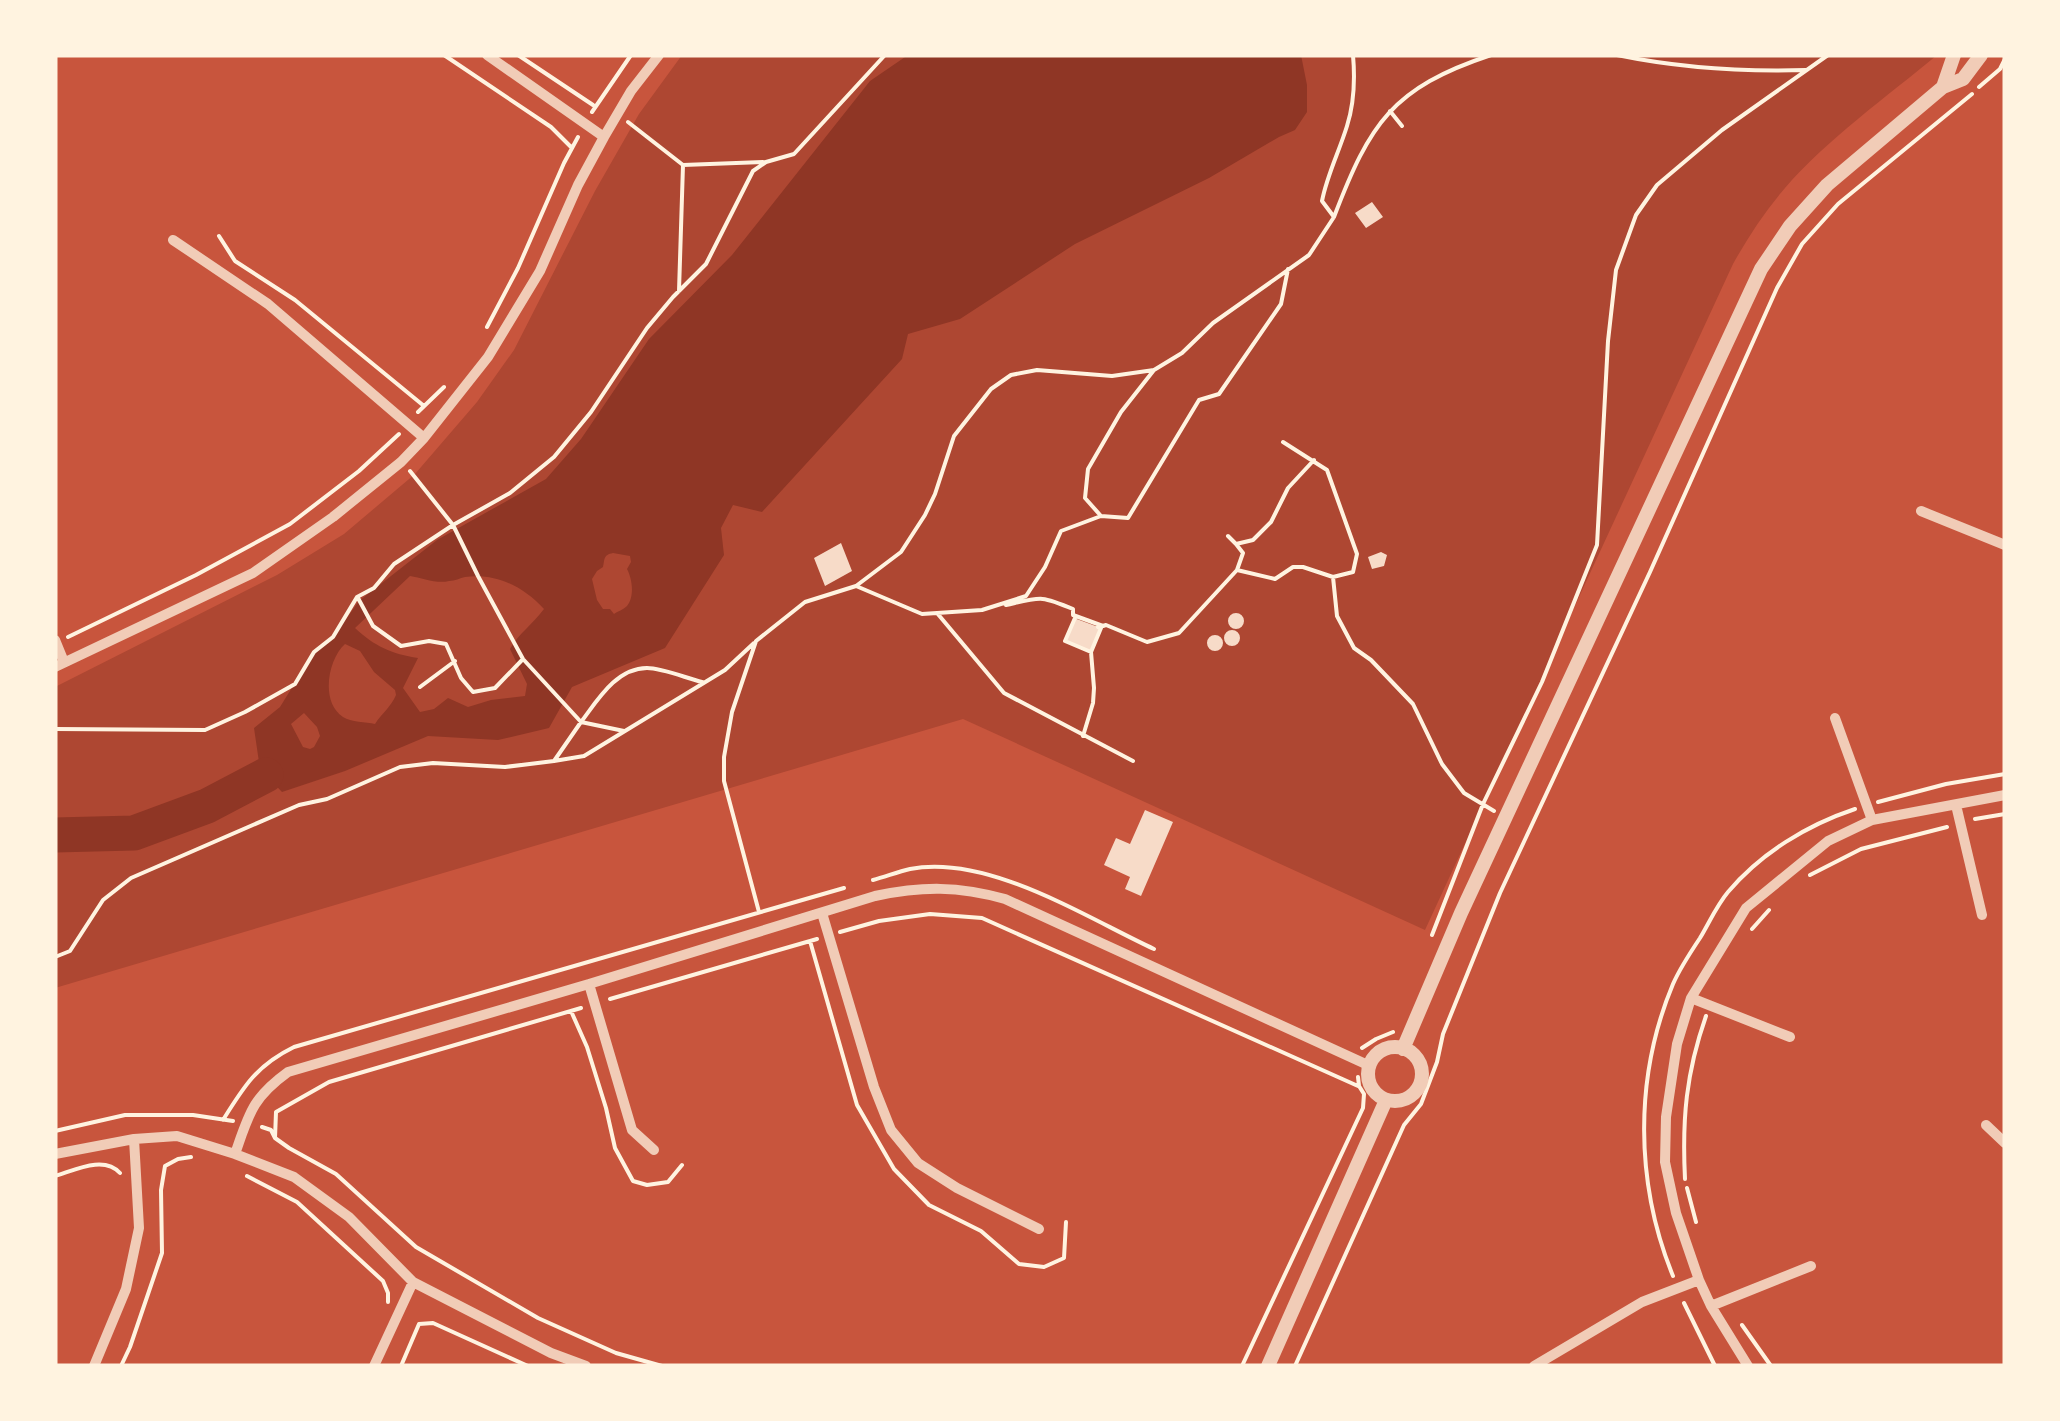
<svg xmlns="http://www.w3.org/2000/svg" width="2060" height="1421" viewBox="0 0 2060 1421" font-family="Commissioner,sans-serif">
<rect width="100%" height="100%" fill="#c8553d"/>
<path fill="#ae4732" d="M682 55H1937C1888 96 1826 140 1785 188 1765 211 1748 237 1733 264L1425 930 963 719 55 988V687L277 575 344 534 415 474 477 402 514 350 595 191 639 114Z"/>
<path fill="#8f3625" fill-rule="evenodd" d="M908 55H1301L1307 85V112L1295 130 1279 137 1209 178 1075 244 960 319 908 334 902 359 762 512 733 505 721 528 724 555 665 648 572 687 549 728 498 740 428 736 345 771 282 792 260 769 254 728 280 707 314 652 333 637 359 601 437 540 546 479 581 439 649 339 732 255 870 81ZM613 553 630 556 631 562 627 569C632 578 635 596 627 606 623 610 618 611 614 614L610 609H603L597 600 592 579 597 571 603 567C605 559 603 555 613 553ZM410 576C422 578 437 584 449 581 455 581 460 578 465 577 496 573 523 586 544 609 533 624 519 633 510 649L527 684 525 696 491 700 468 707 448 698 434 709 420 712 403 688 418 658C392 654 374 646 355 628ZM345 644 360 651 374 672 395 690 396 695C391 707 382 713 375 724 366 722 351 722 343 717 320 702 328 659 345 644ZM304 713 317 727 320 736 314 747 310 749 303 747 291 724Z"/>
<g fill="none" stroke-linecap="round" stroke-linejoin="round">
<path stroke="#8f3625" stroke-width="35" d="M55 835 134 833 207 806 266 775"/>
</g>
<path fill="#f7dbc8" d="M1372 202 1383 217 1366 228 1355 213Z
M841 543 852 571 825 586 814 558Z
M1381 552 1387 555 1384 566 1372 569 1368 557Z
M1228 621a8 8 0 1 1 16 0a8 8 0 1 1-16 0Z
M1074 618 1101 628 1091 652 1065 641Z
M1224 638a8 8 0 1 1 16 0a8 8 0 1 1-16 0Z
M1207 643a8 8 0 1 1 16 0a8 8 0 1 1-16 0Z
M1145 810 1173 822 1141 896 1125 889 1130 877 1104 865 1116 838 1130 844Z"/>
<g fill="none" stroke-linecap="round" stroke-linejoin="round">
<path stroke="#fff3e0" stroke-width="4" d="M444 55 551 127 572 148
M518 55 593 105
M1617 55C1680 68 1742 72 1806 70
M1979 87 2000 69 2005 59
M1390 111 1402 126
M592 112 631 55
M628 122 683 165 679 291
M683 165 763 162
M1334 217C1370 123 1392 88 1491 55
M219 236 235 261 295 300 424 406
M487 327 518 268 564 163 578 137
M418 412 444 387
M410 471 453 525 478 576 523 659 581 722C597 701 616 668 647 668 662 668 686 678 702 682
M1101 516 1085 498 1088 469 1121 412 1154 370 1182 353 1213 323 1309 255 1334 217 1322 201C1327 175 1339 152 1347 126 1354 104 1355 78 1353 55
M1228 536 1236 544 1253 540 1271 522 1288 488 1314 460
M1236 544 1243 553 1237 570
M1333 577 1337 616 1354 648 1371 660 1413 704 1442 764 1464 793 1494 811
M856 586 922 614 982 610 1026 596 1045 567 1061 531 1101 516 1128 518 1199 400 1219 394 1281 304 1288 269
M358 598 373 626 401 646 429 641 446 644 461 678 473 692 495 688 523 659
M1006 605C1041 597 1040 595 1073 609V615L1103 626 1106 625 1147 642 1179 633 1237 570 1275 579 1293 567H1303L1333 577 1353 572 1357 554 1327 470 1283 442
M937 613 1004 693 1133 761
M1075 618 1065 641 1091 652
M68 637 196 575 290 524 359 471 399 434
M420 687 455 661
M55 729 205 730 245 712 295 684 314 652 333 637 357 597 374 588 394 564 453 525 510 493 554 457 591 412 647 328 673 297 706 264 753 171 766 162 794 154 885 55
M1083 736 1093 703 1094 688 1091 652 1101 628 1098 627
M554 761 584 756 725 670 754 643
M1878 802 1946 784 2005 774
M1975 819 2005 814
M1810 875 1861 849 1947 827
M873 880C885 877 897 872 910 869 988 854 1085 917 1154 949
M759 912 724 781V757L732 712 756 641 805 602 856 586 901 552 925 515 935 494 954 436 991 389 1011 375 1037 370 1112 376 1154 370
M1752 929 1769 910
M840 932 879 921 930 914 982 918 1358 1086
M1432 935 1483 804 1542 682 1597 545 1608 341 1616 270 1636 215 1657 185 1722 130 1828 55
M810 941 857 1105 894 1169 929 1205 981 1231 1019 1264 1044 1267 1064 1258 1066 1222
M55 957 70 951 103 900 131 878 299 805 327 799 400 767 433 763 505 767 554 761 581 722 624 731
M610 999 817 939
M571 1011 587 1047 606 1108 615 1148 633 1181 647 1185 668 1182 682 1165
M1362 1048 1376 1039 1393 1032
M223 1120C244 1086 257 1065 294 1047L844 888
M262 1127 271 1130 275 1138 289 1148 336 1174 416 1247 538 1318 616 1353 662 1366
M55 1131 125 1115H193L233 1121
M275 1138 276 1112 329 1082 581 1008
M55 1176C75 1170 104 1155 120 1173
M247 1176 297 1202 383 1281 388 1293V1302
M1685 1179C1682 1119 1686 1073 1706 1016
M1687 1188 1696 1222
M1673 1276C1635 1183 1634 1077 1673 984 1680 968 1690 953 1700 938 1709 923 1717 905 1728 892 1761 853 1807 825 1855 809
M1684 1303 1715 1366
M1742 1325 1771 1366
M121 1366 130 1347 162 1253 161 1190 165 1166 178 1159 191 1157
M401 1366 419 1324 433 1323 528 1366
M1242 1366 1363 1108 1364 1094 1359 1086 1358 1077
M1295 1366 1404 1125 1421 1104 1437 1062 1443 1034 1500 893 1650 572 1777 288 1802 244 1838 204 1972 94"/>
<path stroke="#f1ccb7" stroke-width="10" d="M487 55 604 137
M173 240 268 304 424 438
M1921 511 2005 545
M55 640 64 662
M55 667 253 573 333 517 401 462 424 438 488 357 540 271 578 185 604 137 631 91 659 55
M1835 718 1872 820
M1956 805 1982 915
M822 913 874 1087 891 1130 918 1163 957 1188 1039 1229
M589 984 632 1130 654 1150
M1691 998 1790 1037
M1986 1125 2005 1143
M55 1154 134 1139 177 1136 235 1154 294 1177 349 1217 413 1282 551 1353 586 1366
M235 1154C249 1114 252 1098 288 1072L589 984 875 896C923 886 958 886 1005 899L1370 1066
M1711 1306 1811 1266
M94 1366 126 1289 139 1228 134 1139
M374 1366 413 1282
M1534 1366 1642 1302 1699 1280
M1748 1366 1711 1306 1699 1280 1676 1213 1665 1162 1666 1117 1677 1044 1691 998 1746 908 1828 841 1872 820 2005 795"/>
<path stroke="#f1ccb7" stroke-width="14" d="M1943 87 1954 55
M1368 1074a27 27 0 1 1 54 0a27 27 0 1 1-54 0Z
M1403 1049 1461 913 1761 269 1790 226 1827 185 1943 87 1963 79 1981 55
M1268 1366 1386 1100"/>
</g>
<rect width="2060" height="1421" fill="none" stroke="#fff3e0" stroke-width="115"/>
</svg>
